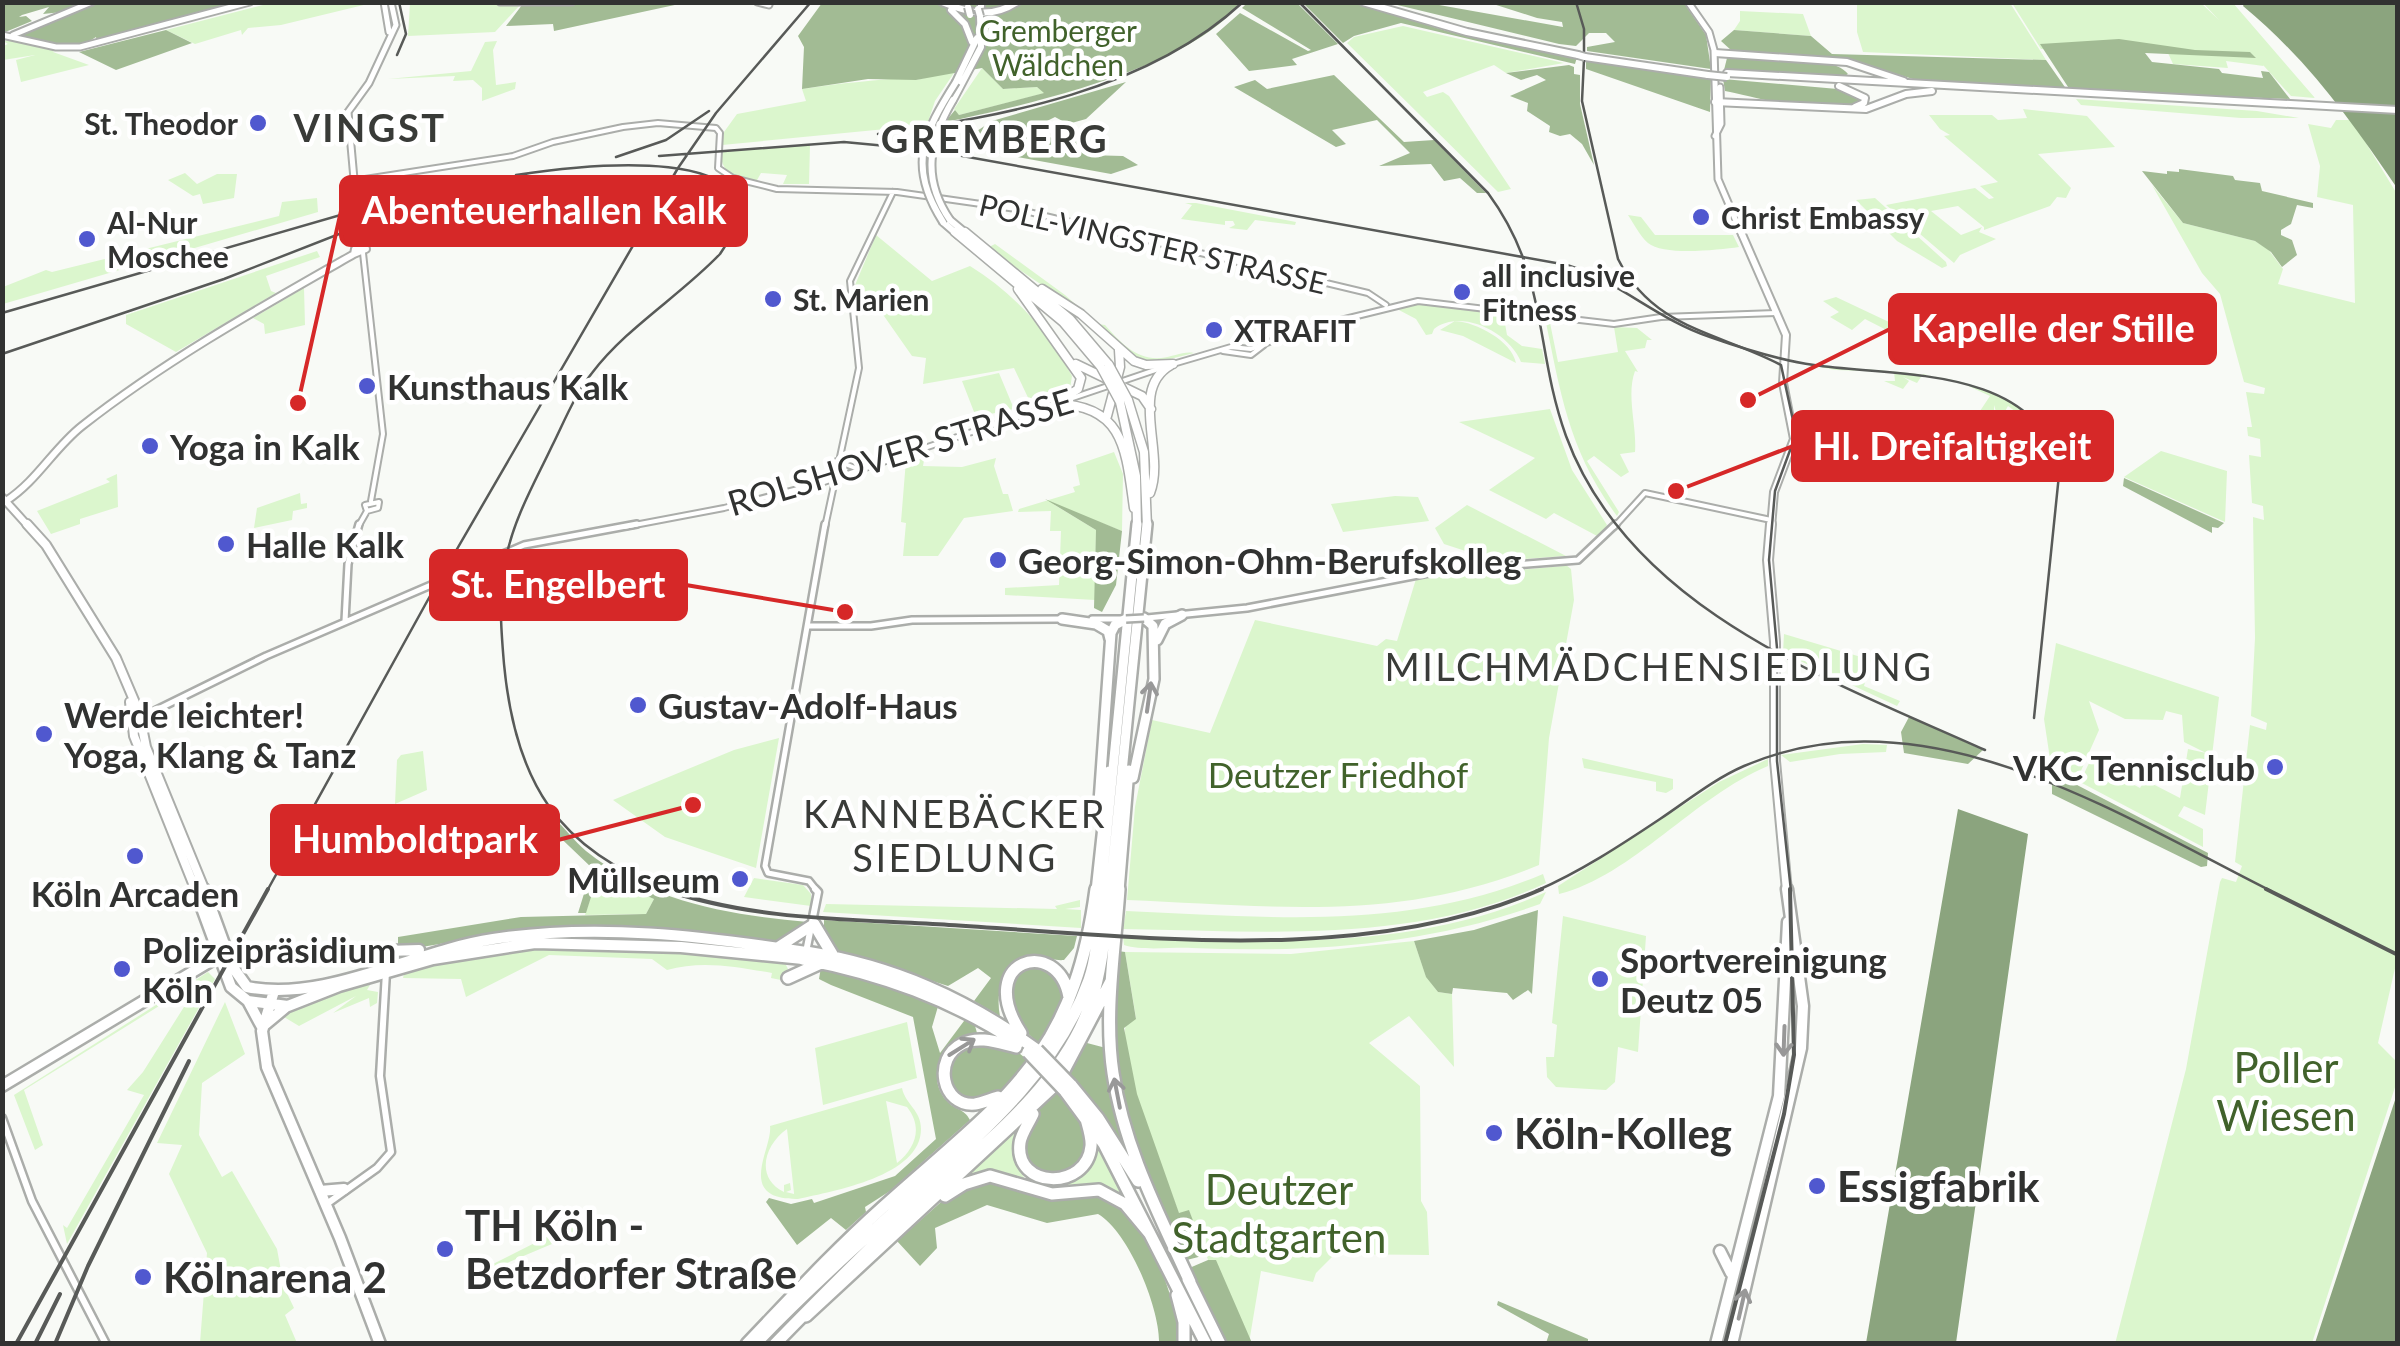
<svg xmlns="http://www.w3.org/2000/svg" width="2400" height="1346" viewBox="0 0 2400 1346" font-family="Lato,sans-serif">
<rect width="100%" height="100%" fill="#f8faf6"/>
<path fill="#dbf6cd" fill-rule="evenodd" d="M271 3H372L281 25 248 28 242 35 241 30 195 44 166 30Z
M410 3 520 5 495 32 408 36Z
M1857 3H2010L2046 60 1863 52 1857 32Z
M2012 3H2201L2219 20 2203 3H2233L2315 98 2291 96 2237 36 2264 66 2226 61 2228 68 2173 64 2168 53 2041 49Z
M1740 11 1803 14 1811 36 1734 30 1740 21Z
M1403 26 1564 63 1506 73 1494 65 1423 92 1427 97 1443 92 1449 96 1511 189 1498 192 1347 43 1354 37Z
M12 40 55 50 53 52 89 65 21 82 16 60 35 55 3 60V46L8 44 3 41Z
M497 41 493 50 496 85 516 82 515 89 482 101V88L473 80 453 81 455 76 388 79 471 71 485 42Z
M982 68 1003 89 1037 87 1045 93 959 115 954 109Z
M956 70 935 101 927 125 722 145 724 132 737 114 806 101 802 89C840 83 878 80 914 77L916 80Z
M2076 99 2257 111 2299 118H2241L2081 105Z
M2023 109 2087 116 2115 147 2038 154 2071 188 2066 198 2057 197 2050 206 1984 230V227L1958 206 1931 211 1961 235 1982 227 1979 232 1996 239 1960 255 1954 263 1886 205 1975 188 1989 199 1994 198 1980 186 1998 182 1944 136 1950 135 1940 129 1929 115H1992L1998 120 2027 118Z
M2336 120H2352L2397 194 2398 955 2378 1043 2397 1062V1081L2312 1343 2115 1344 2186 1069 2220 882 2222 878 2236 882 2242 866 2235 862 2250 725 2266 730 2267 723 2251 716 2255 638 2253 517 2264 520 2263 506 2252 503 2249 455 2261 457 2260 439 2248 436 2247 427H2252L2246 392 2264 394 2265 388 2244 382 2220 294 2202 273 2152 185 2183 223 2255 241 2268 249 2283 269 2278 284 2355 303 2353 205 2317 197 2320 166 2308 124 2331 128Z
M810 145 809 184H783L787 175 761 173 756 182C737 179 720 173 721 152Z
M185 173 197 184 217 174H237L234 198 203 204 200 194 193 196 168 180Z
M317 198 318 212 3 304V287L46 270 52 272 279 216 282 202Z
M1875 198 1946 262 1947 266 1942 268 1897 241 1856 200Z
M1185 203H1196L1296 222 1295 225 1255 220 1247 230 1229 228 1235 225 1233 221H1225V225L1181 219 1192 205Z
M1628 215 1641 217 1655 235H1733L1739 247C1718 250 1663 256 1648 243 1640 236 1634 224 1628 215Z
M876 235 932 281 970 266C1014 293 1048 331 1072 376L1070 389 1032 406 1014 368 923 384 926 358 912 356 870 296 862 298 853 290Z
M995 244 1065 295 1098 324 1105 325C1120 342 1136 360 1161 358 1173 357 1183 351 1194 353L1162 361H1137L1067 302 987 248Z
M317 251 320 257 266 276 271 291 276 293 176 352 126 324V315Z
M304 288 305 325 265 334 264 324 253 318Z
M1836 297 1925 339 1906 340 1865 319 1852 330 1830 317 1839 312 1823 301Z
M1430 303 1503 312 1507 335 1522 346 1542 349 1545 364 1521 362C1509 332 1461 308 1434 329L1432 334 1426 335 1416 319 1397 309 1405 304Z
M1545 318H1549L1558 362 1618 352 1614 327 1637 328 1652 340H1647L1645 348 1625 351 1638 372 1635 371C1626 395 1637 426 1635 452L1620 454 1629 472 1621 477 1594 456 1587 461 1619 512 1617 516C1569 451 1561 395 1545 318Z
M1455 321C1476 322 1512 341 1516 363L1463 336 1440 330Z
M1793 362C1876 377 2025 357 2058 462L2051 461C2052 440 2026 419 2008 406L1998 424 1993 422 1997 415 1994 405V414L1971 455 1954 450 1990 396 1964 384 1923 374 1917 383 1903 377 1909 381 1903 389 1884 381H1895L1894 372 1836 370Z
M999 373 1014 409 976 417 962 381Z
M1550 409 1572 470 1607 525 1599 537 1554 513 1546 519 1489 490 1535 458 1459 422Z
M2161 451 2227 471 2225 522 2124 477Z
M1114 452 1123 474 1122 531 1053 504 1096 530 1095 600 1005 595V588L1059 585 1061 531H1050L1051 511 1018 512 1019 509 1075 492 1073 487 1080 485 1076 465Z
M925 455 923 466 962 467 996 458 994 466 1003 494H1008L1013 511 964 518 938 556H903L906 523 901 522 906 460Z
M117 474 118 507 80 519V524L51 534 37 511 110 482 106 479Z
M300 493 301 504 307 503V508L293 511 292 520 254 528 257 508Z
M1395 496 1418 497 1429 521 1343 532 1331 504Z
M1467 505 1566 556 1496 561 1444 544 1435 528Z
M1563 563H1569L1566 565 1571 569 1574 600 1549 738 1539 865C1399 923 1274 906 1127 900L1135 807 1152 720 1210 733 1255 620 1377 646 1386 639 1397 641 1416 579 1563 566Z
M1784 634 1871 660 1864 686 1900 701 1897 706 1783 653Z
M2056 643 2219 697 2205 815 2184 806 2178 816 2203 829V847L2080 782 2090 761 2140 788 2145 780 2180 798 2188 749 2206 753 2184 742 2182 715 2166 711 2163 720 2125 719 2089 701 2099 730 2076 782 2052 772 2044 719Z
M779 738 756 868 665 837 613 800 734 750Z
M1863 744 1887 745 1886 752 1840 754 1790 762 1781 755Z
M423 751 427 790 395 804 397 760 401 755Z
M1582 758 1673 779V789L1666 793 1656 791V782L1584 768Z
M1768 759V766C1695 796 1632 876 1559 894L1558 886 1719 782Z
M598 874 654 899 646 914 585 915Z
M1543 874 1546 883C1414 945 1262 931 1123 929L1126 911C1270 917 1406 932 1543 874Z
M754 878 803 885 811 894V906L744 897Z
M1546 892 1540 904C1427 945 1311 953 1192 948 1171 947 1142 951 1124 945L1123 937C1263 942 1415 952 1546 892Z
M1080 900V907L1065 909 1081 910V928L823 912 826 904 1057 909 1055 906Z
M1563 916 1646 936 1638 1052 1618 1047 1615 1082 1606 1090 1556 1087 1547 1077 1546 1057H1554L1557 1025 1552 1023Z
M1414 941 1426 976 1438 992 1452 994 1454 1067 1409 1016 1369 1043 1420 1086 1421 1201 1427 1212 1429 1255 1335 1254 1316 1273 1313 1282 1261 1271 1249 1343 1223 1298 1189 1211 1179 1214C1164 1166 1116 1071 1126 1023L1136 1018 1125 952 1291 954Z
M606 946 784 961 788 969 781 980 771 978 772 973C737 967 702 960 667 970L652 959 549 955 466 997 461 979 403 978 405 970C472 952 536 948 606 946Z
M208 972 215 979 67 1244 63 1225 67 1228 144 1095 127 1090 143 1072 194 991 180 993 24 1090 43 1145 35 1150 14 1095Z
M373 980 367 990 378 992 377 1003 370 1007 369 998 333 1013 356 996 299 1026 279 1014Z
M225 1002 245 1054 202 1083 199 1135 222 1177 232 1171 277 1249 284 1287 294 1308 285 1315 297 1343H200L207 1253 169 1174 182 1145 157 1143Z
M907 1022 917 1078 823 1105 815 1048Z
M902 1088C905 1104 921 1110 921 1129 921 1176 834 1191 798 1199 734 1200 773 1148 770 1126ZM886 1101 907 1107C923 1127 916 1148 897 1163ZM787 1129 794 1193V1194L786 1192 791 1190 790 1183 784 1185V1192C755 1178 764 1145 787 1129Z
M1018 1128C1019 1138 1015 1151 1017 1161 1026 1208 1092 1187 1096 1143L1128 1201C1099 1177 1074 1195 1042 1190 1009 1184 1004 1162 965 1178Z
M584 1218 595 1219 597 1225 495 1268 493 1264Z"/>
<path fill="#a2bb94" d="M137 2 246 3 97 42 96 37 85 44 49 46 16 36 98 3Z
M1248 2 1297 3 1338 44 1292 59 1297 65 1249 71 1216 34 1240 13 1308 51 1311 50 1242 8Z
M2 3H86L62 12 43 14 49 7 22 15 19 17 26 16 32 21 3 33Z
M684 3 554 31 553 24 506 26 522 5Z
M822 3H1239C1195 67 1020 107 945 122L955 110 959 115 1044 93 1037 87 1003 89 982 68 916 80 868 79 802 89 804 47 798 36Z
M1303 3H1354L1447 31 1577 57 1575 64 1401 23 1354 36 1343 43Z
M1389 3H1428L1563 27 1562 22 1537 18 1490 3H1684L1706 35 1711 69 1587 51V47L1615 42 1606 33H1589L1576 46 1559 44Z
M166 30 192 43 116 70 79 52Z
M1734 30 1811 36 1832 54 2046 60 2067 90 1916 80 1848 59 1732 51 1721 41Z
M2119 39 2195 50 2250 52 2256 58 2145 53 2152 62 2219 69 2222 73 2263 78 2261 71 2269 72 2290 99 2070 90 2040 44Z
M1743 57C1767 59 1834 55 1848 74L1843 77 1724 70 1727 58Z
M1586 59 1711 78 1710 112 1586 69Z
M1569 65 1574 67V74L1580 75V104L1594 165 1582 144 1570 134 1560 136 1549 132 1550 126 1527 111 1528 103 1510 96 1546 80 1537 75 1521 80 1506 73Z
M1334 75 1404 142 1434 140 1486 193H1477L1460 178 1444 181 1431 164 1379 166 1410 153 1377 120 1332 130 1346 144 1336 147 1234 87 1255 80 1267 89Z
M1723 79 1849 90 1861 100C1830 119 1755 97 1725 91Z
M1126 82 1086 119 1068 124 1055 117 1035 127 1053 139 1069 132 1072 139 1088 141 1087 155 1123 156 1138 165 1111 174 968 148 971 135 992 121Z
M2179 169 2233 176 2235 180 2260 183 2262 191 2313 203V208L2297 205 2291 224 2281 230V235L2292 240 2297 255 2282 267 2271 252 2255 241 2183 223 2142 171 2167 174V171L2179 172Z
M2124 478 2224 523 2218 528 2212 527V533L2123 486Z
M1045 499 1122 531 1116 585 1102 612 1094 608 1096 530Z
M1909 717 1983 750 1968 764 1904 753 1901 732Z
M2052 772 2208 853 2207 866 2201 867 2052 794Z
M554 818C565 828 574 841 586 851 650 902 730 915 808 922L780 941 765 943 714 936 481 937 404 950 398 945V937L521 917 646 914 654 899 598 875 586 913H578L592 868 547 825Z
M1538 910 1532 994 1528 990 1513 1000 1507 993 1453 988 1452 994 1438 992 1426 977 1414 941 1474 930Z
M824 920 1077 936 1074 948 1064 960C1055 961 1048 957 1039 958 1007 961 994 987 1000 1016L974 1001 991 978 978 968 948 986 832 949 824 935Z
M1118 951 1125 952 1136 1019 1124 1028 1137 1094 1179 1213 1189 1210 1206 1255 1183 1261C1159 1209 1129 1154 1120 1096 1112 1047 1115 1000 1118 951Z
M1026 966 1052 967 1066 999 1042 1046 1026 1032 1006 988Z
M821 967 861 974 939 1003 932 1027 940 1053 967 1017 974 1022 977 1033C948 1038 923 1073 946 1100 954 1110 964 1108 970 1120L890 1191 865 1207 866 1212 846 1230 831 1218 797 1245 766 1202 769 1198 791 1204 812 1199 814 1203 895 1176 936 1139 913 1017 831 985 819 979Z
M968 1043 1013 1048 1031 1063 999 1094 977 1102 951 1093 948 1061Z
M1087 1043 1106 1048 1130 1161 1069 1072Z
M1056 1089 1063 1098 1066 1097 1086 1128V1155L1070 1175 1036 1174 1023 1152 1032 1119Z
M983 1180C1005 1183 1021 1194 1042 1198 1061 1202 1079 1191 1097 1193 1142 1199 1179 1305 1180 1343H1159C1160 1309 1129 1232 1098 1214L1047 1223 987 1205 935 1228 937 1248 920 1266 897 1241 949 1195Z
M1208 1260H1216L1252 1343H1223L1187 1269Z
M1498 1301 1588 1339V1343H1546L1549 1334 1497 1305Z"/>
<path fill="#8ba47e" d="M2245 2 2397 3V188C2350 119 2308 60 2243 6Z
M1958 809 2028 834 1956 1343H1866Z
M2397 1094V1343H2315Z"/>
<g fill="none" stroke-linecap="round" stroke-linejoin="round">
<g stroke="#abadaa" stroke-width="8">
<path id="minor-far2" d="M352 181 513 156 553 142 623 127 658 123 716 128 720 133 718 168 733 178 777 189 897 192 1016 209 1368 293 1386 305
M363 253 383 434 371 501
M1223 351 1251 355 1264 345
M837 461 858 469
M379 502 378 508 367 511 365 505Z
M358 527 367 511
M624 527 724 508 821 483 1173 364 1231 347 1251 349 1300 330 1418 301 1614 324 1661 317 1776 313
M825 527 859 368 850 281 893 192
M1614 527 1645 493 1771 520"/>
</g>
<g stroke="#abadaa" stroke-width="10">
<path id="minor-far1" d="M1147 618 1247 608 1439 571 1578 560 1616 524
M1092 619H1121
M345 621 348 564 359 524
M809 626H871L912 620 1061 619
M140 718 266 656 524 545 637 524
M817 891 809 881 768 873 765 866 825 524"/>
</g>
<g stroke="#abadaa" stroke-width="11">
<path id="minor" d="M806 952 818 892 815 889
M2 1118 32 1201 106 1344
M328 1203 377 1168 391 1152 380 1076 386 972"/>
</g>
<g stroke="#abadaa" stroke-width="9">
<path id="major-far3" d="M384 2 389 32
M500 2H572
M757 2 769 5
M1688 2 1709 32 1714 50 1718 179 1742 235
M2 35 56 47H80L250 2
M13 35 92 2
M1715 136 1721 124 1720 87
M359 235 348 112 369 83 396 25 391 2"/>
</g>
<g stroke="#abadaa" stroke-width="10">
<path id="major-far2" d="M359 232 360 248
M1741 232 1786 335 1783 383 1794 439 1774 492 1771 527
M355 249H366L354 254Z
M2 497 29 527
M6 501C37 481 54 448 82 426 166 360 261 307 354 254"/>
</g>
<g stroke="#abadaa" stroke-width="12">
<path id="major-far1" d="M27 524 46 545 116 658 139 712 146 747 205 891
M1771 524 1768 560 1775 642V761L1787 891
M130 702 134 736 196 891"/>
</g>
<g stroke="#abadaa" stroke-width="15">
<path id="major" d="M195 889 231 987 248 1001 288 1006 339 986 433 959 535 943 681 947 803 959
M204 889 232 966 247 987C325 1003 413 951 493 939 597 923 702 936 806 952
M780 946 814 924
M388 951 419 950
M274 991 262 1031 267 1067 340 1238 380 1344
M248 1001 262 1027
M262 1027 286 1007
M2 1086 219 956
M320 1191 344 1189
M1720 1251 1731 1273
M1716 1344 1779 1096 1788 922
M1732 1344 1801 1048 1803 1006 1787 889"/>
</g>
<g stroke="#abadaa" stroke-width="10">
<path id="highway-far3" d="M942 2C968 13 992 19 1017 2
M981 2V6
M1363 2 1467 32 1578 55
M951 10 965 24 972 42
M1715 53 1847 62 1904 81
M1585 57 1708 75
M1727 73 2398 110
M956 82 977 38
M1839 86 1865 98 1864 103 1855 107
M953 100 981 47 980 16
M1715 102 1866 109 1906 94 1932 91
M950 220 968 235
M943 222 958 235"/>
</g>
<g stroke="#abadaa" stroke-width="11">
<path id="highway-far2" d="M955 232 1063 322 1101 367
M965 232 1070 319 1109 365
M1018 289 1081 378 1078 389 1058 402
M1042 289 1081 314 1134 361 1146 365 1173 364
M1076 364 1142 396 1151 409
M1128 400 1144 452 1147 527
M1120 402 1136 476 1137 527
M1056 404C1125 405 1126 452 1134 508
M1107 416 1120 367 1119 350
M1150 493C1166 453 1128 389 1171 365"/>
</g>
<g stroke="#abadaa" stroke-width="14">
<path id="highway-far1" d="M1062 619 1096 624 1108 631 1110 639
M1157 640 1165 624 1182 615
M1133 778 1154 679 1153 626 1144 618
M1099 802 1111 633 1115 625 1126 619
M1096 891 1109 771
M1101 891 1137 524
M1110 891 1147 524
M1119 891 1129 770"/>
</g>
<g stroke="#abadaa" stroke-width="16">
<path id="highway" d="M1119 889C1115 948 1104 1014 1113 1073 1124 1148 1159 1214 1190 1282
M814 924 832 954
M806 952C893 966 966 998 1037 1050
M803 959C881 974 951 999 1018 1043
M788 978 821 963
M1021 1033C973 959 1058 935 1069 997
M1060 1078 1111 981
M1071 1085 1098 1118 1138 1181
M1065 1091 1104 1144 1206 1344
M998 1097C991 1099 982 1103 975 1104 941 1107 933 1058 962 1044 979 1035 999 1043 1016 1047
M1033 1114C1029 1123 1021 1134 1020 1143 1014 1189 1087 1191 1091 1146 1092 1137 1087 1124 1085 1115
M945 1196 964 1184 990 1176 1052 1194 1099 1190 1125 1204 1150 1234
M1188 1279 1220 1344
M1177 1295 1184 1322V1344
M806 1316 1053 1087
M747 1344C791 1298 834 1251 882 1208 1002 1100 1073 1062 1096 889
M755 1344C803 1294 854 1248 905 1202 977 1137 1056 1073 1089 980 1099 952 1098 918 1101 889
M775 1344C818 1300 861 1256 906 1214 971 1154 1062 1090 1091 1002 1103 966 1105 927 1110 889"/>
</g>
<use href="#minor-far2" stroke="#fff" stroke-width="4"/>
<use href="#minor-far1" stroke="#fff" stroke-width="5"/>
<use href="#minor" stroke="#fff" stroke-width="6"/>
<use href="#major-far3" stroke="#fff" stroke-width="5"/>
<use href="#major-far2" stroke="#fff" stroke-width="6"/>
<use href="#major-far1" stroke="#fff" stroke-width="8"/>
<use href="#major" stroke="#fff" stroke-width="10"/>
<use href="#highway-far3" stroke="#fff" stroke-width="6"/>
<use href="#highway-far2" stroke="#fff" stroke-width="8"/>
<use href="#highway-far1" stroke="#fff" stroke-width="9"/>
<use href="#highway" stroke="#fff" stroke-width="11"/>
<path stroke="#585a58" stroke-width="2.5" d="M1576 2 1584 29V52
M397 55 406 34 399 2
M1584 59 1582 101 1618 259C1653 329 1718 332 1781 365L1796 434 1775 491 1769 560 1777 648V761L1791 891"/>
<path stroke="#585a58" stroke-width="4" d="M1725 1344 1784 1114 1794 1055 1790 889"/>
<path stroke="#585a58" stroke-width="2.5" d="M1299 2 1488 193C1549 276 1534 347 1566 436 1630 610 1830 680 1985 750
M878 134C1004 116 1147 91 1243 2
M659 156 844 142 929 150 1567 265C1619 281 1658 320 1710 337 1744 349 1778 360 1814 365 1893 377 2031 364 2060 465L2034 718
M616 157 666 140 709 111
M516 175C569 167 801 136 720 254 680 296 627 327 592 373 575 394 564 422 552 446 535 482 514 518 506 558 498 593 501 629 504 664 515 781 557 850 670 891
M2 313 382 203 530 173
M2 354 224 279 398 211
M267 891 435 587 678 168 716 113 811 2
M1536 891C1580 872 1621 845 1660 819 1687 801 1714 779 1744 766 1924 689 2114 812 2271 891"/>
<path stroke="#585a58" stroke-width="4" d="M663 889C754 921 854 919 949 925 1138 936 1363 967 1542 889
M2266 889 2398 955
M16 1344 268 889
M35 1344 60 1294
M55 1344 88 1266 189 1061"/>
<g stroke="#abadaa" stroke-width="10" stroke-linecap="butt">
<path id="minor-bridge" d="M1126 619 1144 618"/>
</g>
<g stroke="#abadaa" stroke-width="10" stroke-linecap="butt">
<path id="highway-bridge-far2" d="M968 7 970 15
M978 9 980 16
M1578 55 1585 57
M1708 75 1727 77
M950 220C922 179 928 142 953 100
M943 222C907 166 923 134 956 82"/>
</g>
<g stroke="#abadaa" stroke-width="11" stroke-linecap="butt">
<path id="highway-bridge-far1" d="M1109 365 1128 400
M1101 367 1120 402"/>
</g>
<g stroke="#abadaa" stroke-width="16" stroke-linecap="butt">
<path id="highway-bridge" d="M1037 1050 1071 1085
M1028 1052 1065 1091"/>
</g>
<use href="#minor-bridge" stroke="#fff" stroke-width="5"/>
<use href="#highway-bridge-far2" stroke="#fff" stroke-width="6"/>
<use href="#highway-bridge-far1" stroke="#fff" stroke-width="8"/>
<use href="#highway-bridge" stroke="#fff" stroke-width="11"/>
</g>
<defs><path id="oneway-shaft" d="M-6 0H5M1.5-3L5.5 0L1.5 3" fill="none" stroke-width="1.6" stroke-linecap="round" stroke-linejoin="round" transform="scale(2.5)"/></defs>
<g stroke="#989898">
<use href="#oneway-shaft" transform="translate(1149 697) rotate(-82)"/>
<use href="#oneway-shaft" transform="translate(1784 1041) rotate(92)"/>
<use href="#oneway-shaft" transform="translate(962 1047) rotate(-32)"/>
<use href="#oneway-shaft" transform="translate(1117 1093) rotate(-101)"/>
<use href="#oneway-shaft" transform="translate(1742 1304) rotate(-77)"/>
</g>
<g fill="#5058cf" stroke="#fff" stroke-width="4">
<circle cx="258" cy="123" r="10"/>
<circle cx="1701" cy="217" r="10"/>
<circle cx="87" cy="239" r="10"/>
<circle cx="1462" cy="292" r="10"/>
<circle cx="773" cy="299" r="10"/>
<circle cx="1214" cy="330" r="10"/>
<circle cx="367" cy="386" r="10"/>
<circle cx="150" cy="446" r="10"/>
<circle cx="226" cy="544" r="10"/>
<circle cx="998" cy="560" r="10"/>
<circle cx="638" cy="705" r="10"/>
<circle cx="44" cy="734" r="10"/>
<circle cx="2275" cy="767" r="10"/>
<circle cx="135" cy="856" r="10"/>
<circle cx="740" cy="879" r="10"/>
<circle cx="122" cy="969" r="10"/>
<circle cx="1600" cy="979" r="10"/>
<circle cx="1494" cy="1133" r="10"/>
<circle cx="1817" cy="1186" r="10"/>
<circle cx="445" cy="1249" r="10"/>
<circle cx="143" cy="1277" r="10"/>
</g>
<g text-anchor="middle" dominant-baseline="central" stroke-width="9" stroke-linejoin="round" paint-order="stroke">
<g font-size="30" fill="#41622b" stroke="#fff">
<text x="1058" y="30">Gremberger<tspan x="1058" dy="34">Wäldchen</tspan></text>
</g>
<g font-size="30" font-weight="bold" fill="#313231" stroke="#fff" text-anchor="start">
<text x="238" y="123" text-anchor="end">St. Theodor</text>
<text x="1721" y="217">Christ Embassy</text>
<text x="107" y="222">Al-Nur<tspan x="107" dy="34">Moschee</tspan></text>
<text x="1482" y="275">all inclusive<tspan x="1482" dy="34">Fitness</tspan></text>
<text x="793" y="299">St. Marien</text>
<text x="1234" y="330">XTRAFIT</text>
</g>
<g font-size="30" fill="#313231" stroke="#fff">
<text transform="translate(1153 243) rotate(13)">POLL-VINGSTER STRASSE</text>
</g>
<g font-size="35" font-weight="bold" fill="#313231" stroke="#fff" text-anchor="start">
<text x="387" y="386">Kunsthaus Kalk</text>
<text x="170" y="446">Yoga in Kalk</text>
<text x="246" y="544">Halle Kalk</text>
<text x="1018" y="560">Georg-Simon-Ohm-Berufskolleg</text>
<text x="658" y="705">Gustav-Adolf-Haus</text>
<text x="64" y="714">Werde leichter!<tspan x="64" dy="40">Yoga, Klang &amp; Tanz</tspan></text>
<text x="2255" y="767" text-anchor="end">VKC Tennisclub</text>
<text x="720" y="879" text-anchor="end">Müllseum</text>
<text x="135" y="893" text-anchor="middle">Köln Arcaden</text>
<text x="142" y="949">Polizeipräsidium<tspan x="142" dy="40">Köln</tspan></text>
<text x="1620" y="959">Sportvereinigung<tspan x="1620" dy="40">Deutz 05</tspan></text>
</g>
<g font-size="35" fill="#313231" stroke="#fff">
<text transform="translate(900 451) rotate(-17)">ROLSHOVER STRASSE</text>
</g>
<g font-size="35" fill="#41622b" stroke="#fff">
<text x="1338" y="774">Deutzer Friedhof</text>
</g>
<g font-size="38" font-weight="bold" letter-spacing="2.5" fill="#393b38" stroke="#fff">
<text x="370" y="127">VINGST</text>
<text x="995" y="138">GREMBERG</text>
</g>
<g font-size="38" letter-spacing="2.5" fill="#393b38" stroke="#fff">
<text x="1659" y="666">MILCHMÄDCHENSIEDLUNG</text>
<text x="955" y="813">KANNEBÄCKER<tspan x="955" dy="44">SIEDLUNG</tspan></text>
</g>
<g font-size="42" fill="#41622b" stroke="#fff">
<text x="2286" y="1067">Poller<tspan x="2286" dy="48">Wiesen</tspan></text>
<text x="1279" y="1189">Deutzer<tspan x="1279" dy="48">Stadtgarten</tspan></text>
</g>
<g font-size="42" font-weight="bold" fill="#313231" stroke="#fff" text-anchor="start">
<text x="1514" y="1133">Köln-Kolleg</text>
<text x="1837" y="1186">Essigfabrik</text>
<text x="465" y="1225">TH Köln -<tspan x="465" dy="48">Betzdorfer Straße</tspan></text>
<text x="163" y="1277">Kölnarena 2</text>
</g>
</g>
<path fill="none" stroke="#d62828" stroke-width="4" d="M298 403L341 211M1748 400L1890 329M1676 491L1793 446M845 612L686 585M693 805L558 840"/>
<g fill="#d62828" stroke="#fff" stroke-width="4">
<circle cx="298" cy="403" r="10"/>
<circle cx="1748" cy="400" r="10"/>
<circle cx="1676" cy="491" r="10"/>
<circle cx="845" cy="612" r="10"/>
<circle cx="693" cy="805" r="10"/>
</g>
<g fill="#d62828" stroke="#d62828" stroke-width="4">
<rect x="341" y="177" width="405" height="68" rx="10"/>
<rect x="1890" y="295" width="325" height="68" rx="10"/>
<rect x="1793" y="412" width="319" height="68" rx="10"/>
<rect x="431" y="551" width="255" height="68" rx="10"/>
<rect x="272" y="806" width="286" height="68" rx="10"/>
</g>
<g font-size="38" text-anchor="middle" font-weight="bold" fill="#fff">
<text x="544" y="224">Abenteuerhallen Kalk</text>
<text x="2053" y="342">Kapelle der Stille</text>
<text x="1952" y="460">Hl. Dreifaltigkeit</text>
<text x="558" y="598">St. Engelbert</text>
<text x="415" y="853">Humboldtpark</text>
</g>
<rect width="2400" height="1346" fill="none" stroke="#313231" stroke-width="10"/>
</svg>
